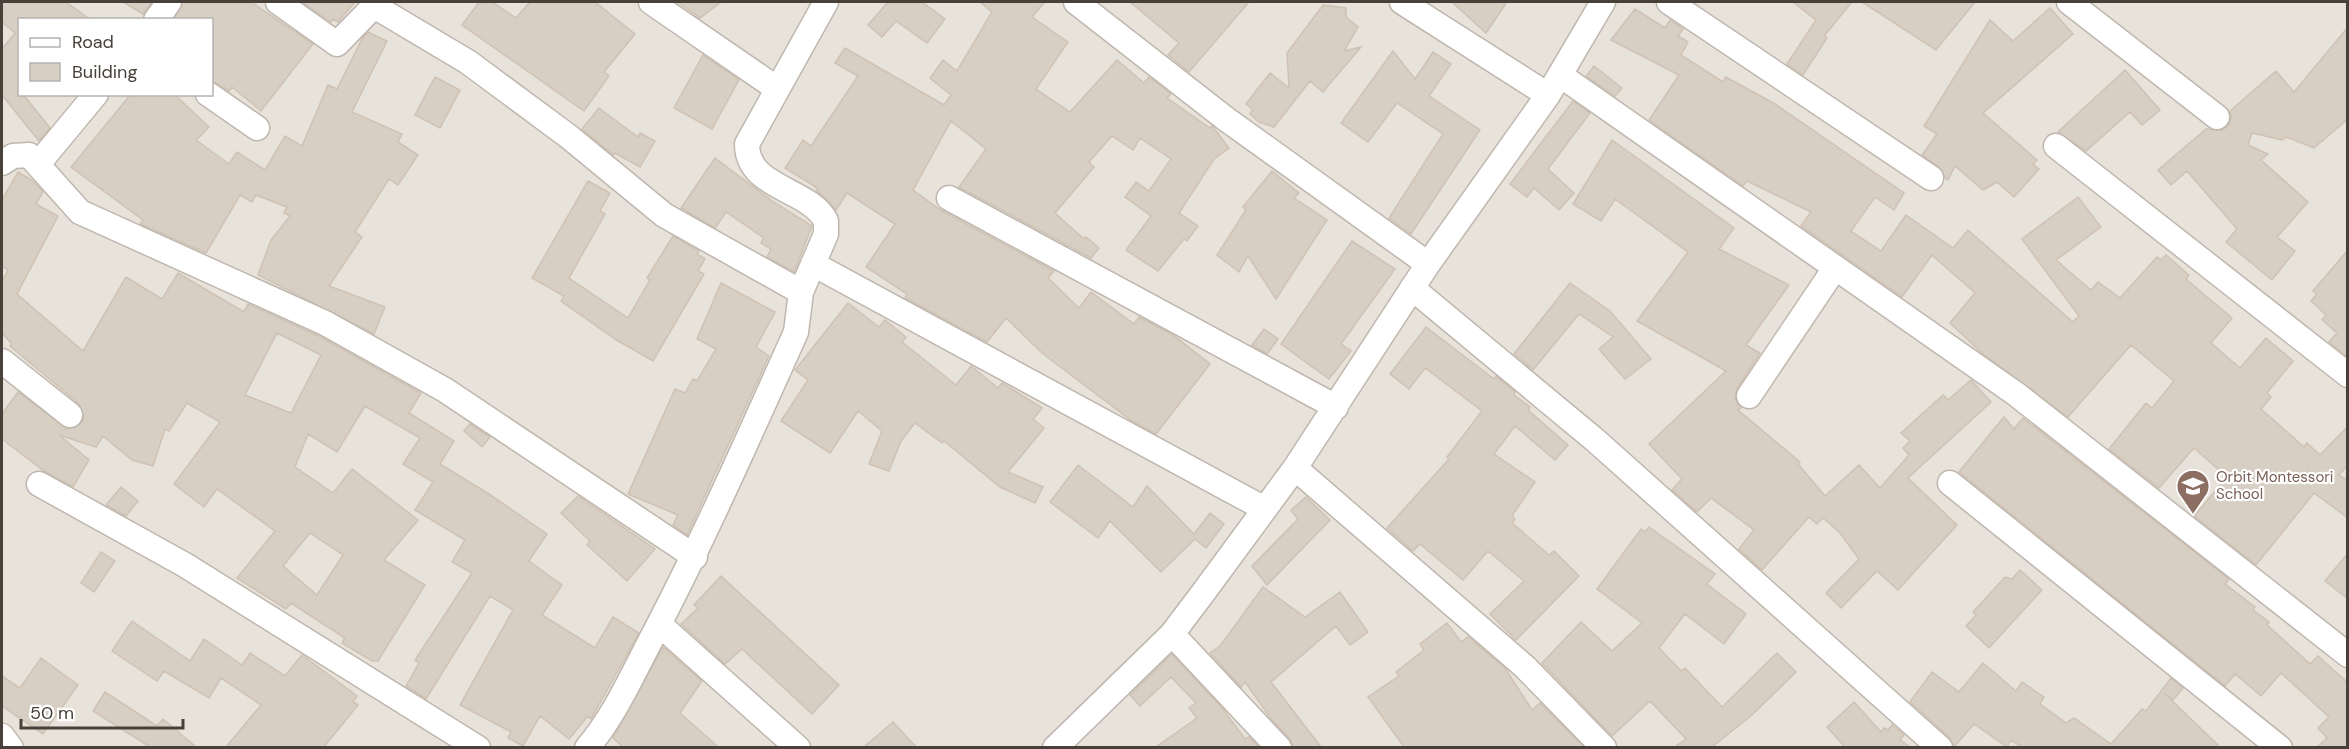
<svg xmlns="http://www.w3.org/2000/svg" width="2349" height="749" viewBox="0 0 2349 749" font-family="'DM Sans',sans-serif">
<rect width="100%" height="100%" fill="#f4f0eb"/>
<path fill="#e7e2da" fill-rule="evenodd" d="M2 2H2347V747H2ZM20 20H212V94H20Z"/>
<path fill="#d7cec4" stroke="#cfc2b5" stroke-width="1.5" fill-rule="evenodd" d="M2 2H66L91 20H20V94H23L50 128 39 141 2 95V49L15 33 2 22Z
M123 2H152L143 14Z
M183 2H251L313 44 261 111 232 87 229 91 212 81V20H174Z
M302 2H355L338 22 333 19 331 22Z
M479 2H492L516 18 530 2H595L635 34 604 72 609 76 584 111 462 25Z
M678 2H721L700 18Z
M888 2H922L945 19 927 43 896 21 882 37 868 25Z
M980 2H1045L1032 17 1068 42 1036 89 1070 112 1117 60 1144 83 1149 77 1171 94 1167 98 1210 128 1212 126 1229 148 1214 159 1179 213 1198 226 1187 241 1184 239 1158 271 1126 250 1151 216 1125 197 1136 182 1149 191 1171 159 1140 138 1133 150 1112 136 1089 162 1094 167 1055 213 1084 239 1086 237 1099 248 1091 258 959 187 986 149 951 121 913 190 942 211 1054 271 1048 278 1079 308 1091 292 1134 324 1139 317 1173 335 1210 364 1156 434 1132 421 1042 353 1006 318 987 342 905 298 907 294 866 267 895 224 847 193 836 210 817 191 816 187 785 168 803 140 811 146 858 76 835 63 845 48 944 105 951 95 930 78 943 60 957 71 992 12Z
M1130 2H1249L1189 72 1168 55 1179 43Z
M1452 2H1507L1486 33Z
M1793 2H1852L1824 36 1827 38 1803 75 1787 64 1816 20Z
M1862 2H1975L1936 50Z
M1323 5 1346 8V17L1358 27 1344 51 1361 47 1323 92 1310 81 1274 127 1259 122 1250 114 1253 110 1246 104 1270 73 1289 88 1287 53Z
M2050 8 2073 34 1983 113 2037 160 2033 164 2039 169 2014 197 1997 182 1983 190 1955 166 1948 180 1945 178 1939 167 1922 155 1937 134 1924 126 1990 20 2013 41Z
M1635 9 1665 28 1670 20 1683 29 1678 36 1688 42 1681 55 1723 82 1726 77 1775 104 1904 193 1894 210 1875 197 1851 231 1881 251 1906 215 1953 248 1968 230 2073 322 2079 316 2022 239 2078 197 2101 227 2056 260 2091 290 2098 282 2120 298 2157 257 2161 260 2166 255 2189 275 2186 279 2232 318 2211 343 2240 368 2266 338 2293 361 2267 393 2271 397 2261 409 2304 447 2307 443 2320 455 2348 426V465L2339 475 2348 481V518L2314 493 2256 565 2194 516 2227 477 2194 448 2159 488 2109 449 2146 403 2152 408 2174 381 2131 345 2068 417 1983 354 1950 323 1975 293 1932 255 1902 297 1801 226 1811 212 1747 181 1743 186 1649 120 1679 75 1611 40Z
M2348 27V119L2314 148 2286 137 2282 140 2252 133 2248 145 2268 154 2261 160 2308 202 2277 237 2295 251 2272 280 2226 242 2237 229 2187 171 2171 185 2158 170 2206 129 2222 130 2228 126 2231 118 2230 111 2276 71 2294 92Z
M368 32 387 41 352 112 402 134 398 142 418 155 398 185 389 179 355 232 362 237 329 286 385 307 374 334 258 275 271 240 290 216 284 213 287 207 256 195 252 202 240 195 206 253 140 224 143 220 71 167 131 94H174L209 127 196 140 229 164 237 152 265 170 285 136 302 146 328 85 337 89 362 39Z
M1393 51 1415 79 1433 52 1451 64 1429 96 1480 130 1411 234 1389 218 1443 134 1397 103 1368 142 1341 123Z
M703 55 739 80 712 129 674 108Z
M1594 66 1622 88 1615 96 1586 76Z
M2125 70 2160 110 2142 125 2130 112 2086 151 2058 132Z
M435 77 460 90 440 128 415 115Z
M1573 101 1590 113 1548 169 1574 193 1559 210 1534 188 1527 197 1510 184Z
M599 108 638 137 640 133 655 141 640 167 615 153 613 155 582 129Z
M1612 140 1734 228 1719 249 1789 285 1746 345 1760 353 1737 388 1735 399 1741 408 1738 410 1800 462 1798 464 1825 496 1859 465 1880 488 1909 455 1903 448 1910 441 1901 433 1943 395 1948 400 1971 380 1991 402 1908 478 1957 525 1898 590 1877 571 1841 608 1826 593 1859 559 1840 533 1823 518 1817 524 1809 517 1762 570 1739 549 1754 530 1711 498 1697 512 1672 490 1682 479 1649 444 1726 371 1637 321 1688 252 1615 199 1601 221 1573 204Z
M715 158 775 203 812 226 794 272 767 257 771 249 761 243 764 238 726 212 715 228 681 208Z
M1272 171 1299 193 1294 198 1327 220 1276 299 1248 256 1239 272 1217 255 1246 210 1243 207Z
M18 172 33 181 43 192 36 204 58 216 17 294 83 351 126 277 162 299 178 273 244 312 248 304 319 336 421 393 409 413 454 441 440 464 489 494 547 534 529 561 562 585 542 615 595 648 613 617 639 633 591 719 588 716 569 739 540 716 523 746 508 738 511 732 460 705 513 610 490 596 426 699 406 686 419 663 415 660 472 573 452 562 465 540 415 510 433 482 403 464 420 438 365 406 337 452 308 434 295 467 333 493 352 469 418 520 384 560 425 585 378 661H372L342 643 345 638 291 603 286 609 237 578 275 531 217 489 204 507 174 484 220 422 187 403 169 431 165 429 153 466 132 460 103 436 96 447 59 435 89 460 73 487 44 471 2 439V414L18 392 67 429 81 424 84 417 79 404 10 346 12 344 2 333V281L8 270 2 266V200ZM277 333 321 355 291 413 245 395ZM310 533 343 555 317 595 283 566Z
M588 181 610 193 600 211 605 214 569 278 628 318 650 280 647 278 673 236 699 251 697 254 705 259 698 271 704 274 653 361 615 339 561 301 564 296 532 278Z
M1352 241 1395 269 1341 344 1351 351 1329 379 1281 344Z
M2348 250V357L2329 342 2337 333 2322 320 2326 315 2311 301 2317 294 2313 291Z
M721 283 775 312 756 347 769 356 687 535 673 525 678 515 628 494 675 389 685 393 693 379 697 381 716 349 697 339Z
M1570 283 1610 311 1651 359 1625 379 1599 349 1613 337 1579 314 1533 370 1514 354Z
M848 303 879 327 885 320 906 337 902 342 956 385 971 366 998 388 1002 383 1042 408 1033 419 1044 428 1008 472 1043 487 1035 503 1000 487 944 441 942 443 915 423 901 441 889 471 869 464 882 431 858 411 830 453 781 421 808 380 795 370Z
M1426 327 1494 379 1496 376 1515 392 1514 395 1530 407 1528 410 1568 445 1555 460 1515 426 1494 454 1535 482 1512 516 1515 519 1512 523 1549 555 1554 551 1579 576 1516 640 1490 614 1524 581 1488 551 1463 580 1420 544 1413 551 1387 528 1449 459 1447 457 1482 411 1425 368 1409 389 1390 374Z
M1264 329 1278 339 1267 354 1252 345Z
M2004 417 2014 429 2023 418 2229 579 2225 584 2255 607 2253 610 2269 622 2267 625 2310 664 2318 656 2348 683V747H2317L2327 738 2318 728 2329 717 2281 673 2261 696 2235 674 2225 686 1959 472Z
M470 424 490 437 482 447 464 431Z
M1078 465 1133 507 1147 486 1194 534 1210 513 1224 524 1206 548 1195 539 1161 572 1110 521 1098 538 1050 502Z
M121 487 138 501 126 516 106 505Z
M578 496 655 549 627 581 587 545 590 541 561 513Z
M1306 497 1330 520 1267 585 1252 566 1298 519 1291 510Z
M1649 527 1715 574 1707 584 1746 614 1724 644 1685 614 1659 648 1681 671 1685 668 1722 707 1777 653 1796 672 1752 715 1712 747H1675L1686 739 1650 701 1612 736 1542 663 1581 622 1612 651 1642 623 1597 589 1641 529 1645 532Z
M101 552 115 561 94 592 81 583Z
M2348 553V599L2325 581Z
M2020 570 2042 590 1989 648 1966 626 1976 615 1973 612 2005 577 2012 579Z
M721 576 839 685 812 714 742 649 725 664 681 624 698 608 694 605Z
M1263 587 1305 617 1340 592 1368 632 1350 645 1336 626 1271 682 1321 747H1293L1290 739 1272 720 1245 682 1241 687 1210 653 1220 646Z
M132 621 190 661 204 639 242 665 250 653 285 676 302 655 357 696 353 702 358 705 324 747H226L261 705 221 678 209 698 164 671 157 681 112 651Z
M1447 623 1461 642 1468 637 1505 668 1532 710 1540 703 1584 747H1404L1368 697 1399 676 1396 672 1424 650 1420 644Z
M663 647 702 681 680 713 718 747H623L613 738Z
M1172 654 1222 708 1245 739 1249 737 1259 747H1156L1197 718 1189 708 1196 703 1171 677 1140 706 1130 695Z
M41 658 78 685 43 734 2 706V676L20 688Z
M1983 663 2016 691 2022 682 2044 697 2040 704 2066 723 2074 718 2111 744 2142 709 2146 711 2171 678 2183 688 2173 700 2164 693 2220 747H2022L2011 740 2007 747 1974 724 1954 747 1949 737 1910 702 1932 672 1959 692Z
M105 692 157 726 163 719 196 747H150L93 711Z
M1854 702 1881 732 1884 728 1888 730 1892 725 1904 735 1900 740 1910 747H1845L1827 727Z
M893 722 916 747H864Z"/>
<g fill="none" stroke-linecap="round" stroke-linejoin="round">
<g stroke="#bfb7ae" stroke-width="27">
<path id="minor" d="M278 2 337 44 374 6 468 62 568 136 664 215 801 292
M651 2 776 88
M1076 2 1226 119 1428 264
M1402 2 1548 95
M1669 2 1931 178
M2069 2 2217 117
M156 20 169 2
M1560 75 2016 394 2348 655
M208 94 257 128
M2056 146 2348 375
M2 163 13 156 29 155 80 212 325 323 445 390 695 557
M38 164 96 94
M949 198 1336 407
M813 264 1265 509
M1412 288 1595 440 1940 748
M2 361 70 415
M1749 396 1835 268
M1295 468 1525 667 1604 748
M1950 483 2280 748
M39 484 185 565 478 748
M659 624 798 748
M1172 634 1279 748
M2 736 11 748
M587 748C616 714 635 669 656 630 707 532 751 432 796 332L801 292 826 234V221C809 188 747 189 747 144L826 2
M1055 748 1172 634 1203 593 1295 468 1428 264 1548 95 1603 2"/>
</g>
<use href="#minor" stroke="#fff" stroke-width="24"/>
</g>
<defs>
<g id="school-pin" transform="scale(1.725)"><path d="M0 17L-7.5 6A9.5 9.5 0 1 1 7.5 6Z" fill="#8d6e63" stroke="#fff"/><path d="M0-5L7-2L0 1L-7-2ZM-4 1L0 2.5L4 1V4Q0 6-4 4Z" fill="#fff"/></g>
</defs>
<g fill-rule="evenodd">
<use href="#school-pin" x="2193" y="486"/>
</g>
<g text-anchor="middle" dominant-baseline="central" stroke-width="4.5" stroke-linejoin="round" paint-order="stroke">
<g font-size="15" fill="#785e54" stroke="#fff" text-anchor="start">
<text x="2216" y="477">Orbit Montessori<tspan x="2216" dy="17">School</tspan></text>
</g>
</g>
<rect width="2349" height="749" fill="none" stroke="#474139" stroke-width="6"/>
<rect x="18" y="18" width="195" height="78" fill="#ffffff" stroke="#b5b3b0" stroke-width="1.5"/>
<rect x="30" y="38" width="30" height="9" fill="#ffffff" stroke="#b5b3b0" stroke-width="1.5"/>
<text x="72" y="48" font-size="18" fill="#474139">Road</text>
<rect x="30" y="63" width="30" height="18" fill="#d7cec4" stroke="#b5b3b0" stroke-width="1.5"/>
<text x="72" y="78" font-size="18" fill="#474139">Building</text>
<path d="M21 719v9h162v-9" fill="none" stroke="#474139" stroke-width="3"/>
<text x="30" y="719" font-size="18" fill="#474139" stroke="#ffffff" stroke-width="4.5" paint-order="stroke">50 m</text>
</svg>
